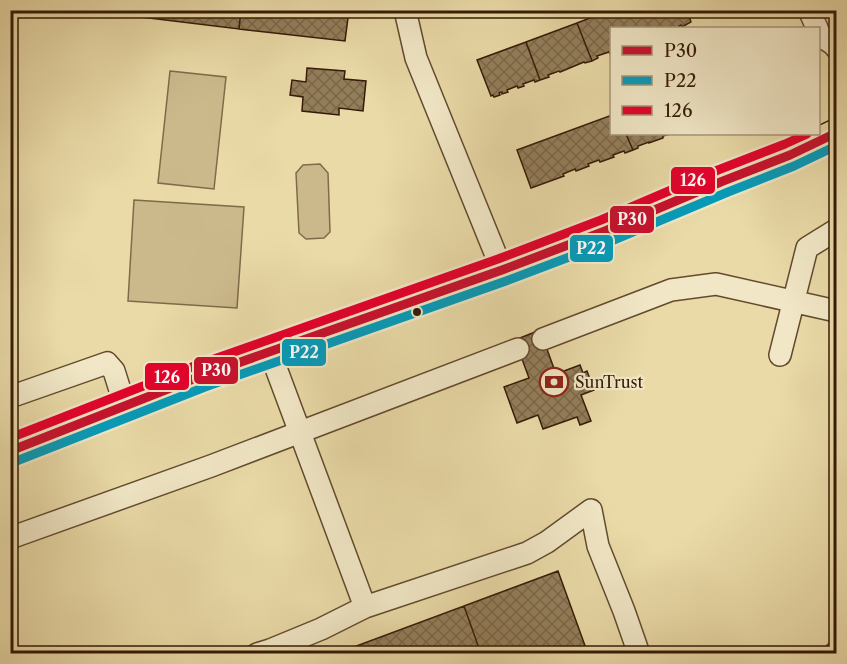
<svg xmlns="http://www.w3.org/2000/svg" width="847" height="664" viewBox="0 0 847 664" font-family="'Libre Caslon Text',serif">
<defs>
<pattern id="building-cross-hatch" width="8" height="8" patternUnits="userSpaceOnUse" patternTransform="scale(1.5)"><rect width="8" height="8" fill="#937e5a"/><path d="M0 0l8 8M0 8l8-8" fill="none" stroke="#796648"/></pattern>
</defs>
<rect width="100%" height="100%" fill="#e9daa7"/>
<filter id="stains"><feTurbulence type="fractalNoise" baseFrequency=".00333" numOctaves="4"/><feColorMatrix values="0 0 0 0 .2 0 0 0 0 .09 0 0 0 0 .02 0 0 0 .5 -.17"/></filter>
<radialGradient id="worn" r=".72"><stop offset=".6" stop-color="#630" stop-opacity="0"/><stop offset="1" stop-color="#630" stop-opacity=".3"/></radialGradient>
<path fill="#cbb98c" stroke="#806a4a" stroke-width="1.5" d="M170 71 226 77 214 189 158 183Z
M320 164 328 173 330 232 324 238 306 239 299 233 296 173 303 165Z
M134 200 244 207 237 308 128 301Z"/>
<path fill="url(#building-cross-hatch)" stroke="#361a07" stroke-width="1.5" d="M133 10H241L239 29 133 16Z
M241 10H349L345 41 239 29Z
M611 10H687L691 22 682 27 681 25 679 26 680 28H612V53L610 54 609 52 597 56 598 58 592 61 577 23Z
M577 23 592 61 585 63 584 62 560 72 559 71 548 75 549 77 540 80 526 42Z
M526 42 540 80 535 82 534 80 523 84 524 86 518 88 517 86 507 90 508 92 502 94V92L499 93 500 95 494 97 493 95 491 96 477 60Z
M307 68 345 71 344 79 366 81 363 111 339 108V115L302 111 303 97 290 95 292 80 306 82Z
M612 115V134H626L633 150 625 153 624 151 613 155 614 157 600 162 599 160 588 164 589 166 576 171 575 169 563 174 564 176 531 188 517 150Z
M626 134H670L663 136V138L649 143V142L638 146V148L633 150Z
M540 330 556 374 580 365 583 373 587 371 594 390 581 395 591 421 580 425 577 417 543 429 538 415 517 423 504 387 529 378 515 340Z
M558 571 588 654H481L464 606Z
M464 606 481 654H335Z"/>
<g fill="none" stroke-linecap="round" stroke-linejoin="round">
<g stroke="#634a2f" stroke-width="24">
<path id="minor" d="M405 10 416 58 502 270
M809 10 817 28
M818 31C824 43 831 39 836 48
M543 339 671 290 716 284 836 311
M270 352 365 607
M780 355 807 248 836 230
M10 397 107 363 114 371 125 406
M10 538 211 466 518 349
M257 654 270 650 321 629 365 607 527 553 547 542 591 510 598 546 624 611 639 654
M836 654V652"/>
</g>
<g stroke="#361a07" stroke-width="30">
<path id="major" d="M10 451 201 376 502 270 605 231 723 181 790 155 836 133"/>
</g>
<use href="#minor" stroke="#f1e7c6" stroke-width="21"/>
<use href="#major" stroke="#e9daa7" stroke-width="27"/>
<g stroke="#f1e7c6" stroke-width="14">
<path id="bus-1" d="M10 451 201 376 502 270 605 231 723 181 790 155 836 133"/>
</g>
<g stroke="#f1e7c6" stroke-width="14">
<path id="bus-2" d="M14 462 205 387 506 281 609 242 728 192 794 166 836 146"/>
</g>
<g stroke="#f1e7c6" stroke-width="14">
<path id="bus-3" d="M10 438 197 365 498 259 601 220 718 170 785 144 807 134"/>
</g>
<use href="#bus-1" stroke="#c8102e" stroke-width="9"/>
<use href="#bus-2" stroke="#059bba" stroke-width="9"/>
<use href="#bus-3" stroke="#e4002b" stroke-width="9"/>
</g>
<defs>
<g id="bank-ring" transform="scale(1.5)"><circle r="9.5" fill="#f1e7c6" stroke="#8f2418" stroke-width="1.5"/><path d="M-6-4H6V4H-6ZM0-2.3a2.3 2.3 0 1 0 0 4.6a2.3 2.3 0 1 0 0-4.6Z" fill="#8f2418"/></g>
</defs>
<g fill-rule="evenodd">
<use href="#bank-ring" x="554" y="382"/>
</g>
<circle fill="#361a07" stroke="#f1e7c6" stroke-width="2" cx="417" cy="312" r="5"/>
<g text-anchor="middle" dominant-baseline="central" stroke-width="4.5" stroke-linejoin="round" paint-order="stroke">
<g font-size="16" fill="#361a07" stroke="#f1e7c6" text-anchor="start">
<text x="575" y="382">SunTrust</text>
</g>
</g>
<g stroke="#f1e7c6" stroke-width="2">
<rect x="670" y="166" width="46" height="29" rx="6" fill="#e4002b"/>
<rect x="609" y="205" width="46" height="29" rx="6" fill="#c8102e"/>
<rect x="569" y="234" width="45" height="29" rx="6" fill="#059bba"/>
<rect x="281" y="338" width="46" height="29" rx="6" fill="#059bba"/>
<rect x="193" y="356" width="46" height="29" rx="6" fill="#c8102e"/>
<rect x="144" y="362" width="46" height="29" rx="6" fill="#e4002b"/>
</g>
<g font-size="16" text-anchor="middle" font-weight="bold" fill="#fff">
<text x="693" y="186">126</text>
<text x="632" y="225">P30</text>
<text x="591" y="254">P22</text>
<text x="304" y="358">P22</text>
<text x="216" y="376">P30</text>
<text x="167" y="383">126</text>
</g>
<rect width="847" height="664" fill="none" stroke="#e9daa7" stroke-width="36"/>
<rect x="12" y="12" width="823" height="640" fill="none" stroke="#361a07" stroke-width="3"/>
<rect x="18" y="18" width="811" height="628" fill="none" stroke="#361a07" stroke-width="1.5"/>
<rect x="610" y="27" width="210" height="108" fill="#f1e7c6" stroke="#a6957a" stroke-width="1.5"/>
<rect x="622" y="46" width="30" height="9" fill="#c8102e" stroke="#a6957a" stroke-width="1.5"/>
<text x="664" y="57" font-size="18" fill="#361a07">P30</text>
<rect x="622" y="76" width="30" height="9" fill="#059bba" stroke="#a6957a" stroke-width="1.5"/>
<text x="664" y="87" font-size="18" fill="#361a07">P22</text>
<rect x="622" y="106" width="30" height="9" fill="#e4002b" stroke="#a6957a" stroke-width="1.5"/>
<text x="664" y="117" font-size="18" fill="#361a07">126</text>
<rect width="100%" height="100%" filter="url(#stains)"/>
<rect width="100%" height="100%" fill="url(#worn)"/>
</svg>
